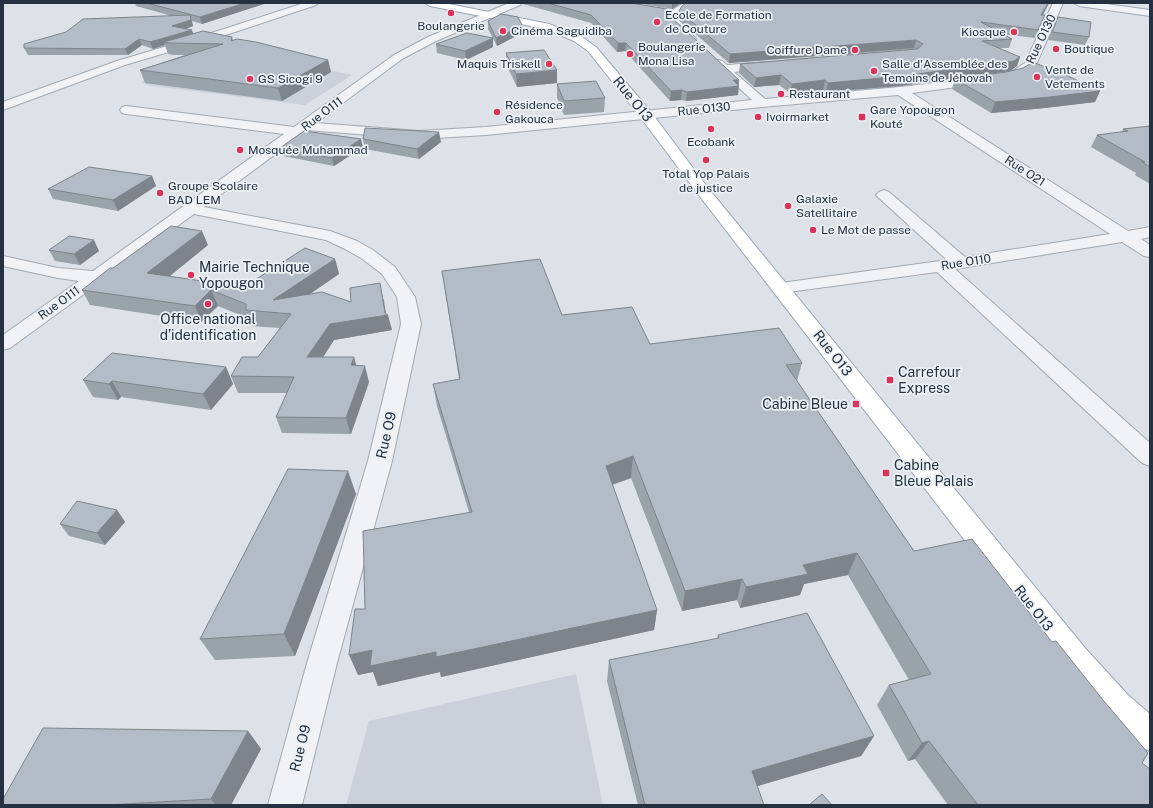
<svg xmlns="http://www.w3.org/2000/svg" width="1153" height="808" viewBox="0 0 1153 808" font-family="'Public Sans',sans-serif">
<rect width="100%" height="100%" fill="#dde2e8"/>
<path fill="#cad1da" d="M239 50 352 75 305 105 146 85 142 82Z
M576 674 603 805H346L369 721Z"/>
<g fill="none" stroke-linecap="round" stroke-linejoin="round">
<g stroke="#a2a9b2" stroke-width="2">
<path id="minor" d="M304 3H318L316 5 232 33 125 65 3 110V102L117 61 224 29Z
M509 3H522L520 5 436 41 402 59 316 123 419 131 486 127 752 100 714 65 712 63 718 60 722 61 727 65 769 62 773 63 775 65 769 68 734 72 765 99 900 87 1002 75 1011 72 1025 63 1053 3H1063L1036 65 1019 77 1002 81 912 93 1128 231 1150 227V237L1141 239 1150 245V257L1144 256 1122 242 955 269 1150 443V466L1142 463 937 272 781 293 775 292 772 288 775 284 781 283 947 260 879 198 876 195 879 192 884 190 889 192 965 257 1110 234 898 95 762 107 486 135 419 139 307 130 303 135 300 136 204 207 330 231 357 241 373 250 395 267 415 297 421 324 392 461 337 663 302 805H268L307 663 368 461 401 324 397 297 382 274 361 258 345 249 326 240 194 214 10 348 3 350V335L79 281 58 278 3 266V256L58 268 93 271 284 134 126 114 122 113 120 110 122 107 126 106 294 127 394 55 428 37Z
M684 3H695L680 13 677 18 696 39 691 42 687 41 670 23 667 18 674 9Z
M1074 3H1099L1150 10V16L1079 6Z"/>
</g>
<g stroke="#9ba7b5" stroke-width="2">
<path id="major" d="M425 3H444L549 24 582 37 596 47 651 112 708 188 1085 648 1128 695 1150 714V751C1118 738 1086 694 1063 668L698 194 641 118 588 51 574 41 546 29 430 6Z"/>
</g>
<use href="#minor" fill="#f0f2f6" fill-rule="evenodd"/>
<use href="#major" fill="#fff" fill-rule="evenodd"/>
</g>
<path fill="#9aa2aa" d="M135 3H267L202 24 192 21 193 26 186 29 193 33 232 37 233 40 328 60 331 72 282 101 145 83 140 70 185 55H174L168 54 165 45 153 49 142 45 128 55H28L24 48 172 16 136 6Z
M523 3H631L670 16 739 85 738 95 686 101 681 100 670 101 625 51 617 52 591 23 523 4Z
M636 3H681L672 9Z
M686 3H1049L1043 15H1045L1035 38 1002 34 1012 39 1009 48H999L1020 57 1017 66 1010 71 900 86 826 92 823 90 790 93 779 85 754 87 739 73 740 64 914 49 729 63 678 19 679 11Z
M1058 17 1089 37 1085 45 1048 40Z
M488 21 522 33 497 46 488 29Z
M493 38V47L466 60 437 53 436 44Z
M506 53 557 70V83L517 87 507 66Z
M955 79 1100 91 1095 102 1045 108 991 113 952 89Z
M557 84 605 98 604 112 564 115 557 98Z
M1150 126V184L1135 175 1136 173 1091 147 1097 135 1122 132 1123 129Z
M363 139 441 142 419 159 365 149Z
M363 147 334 166 283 156 280 148Z
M152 176 156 186 118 211 53 199 48 189Z
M208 245 169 276 244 287 335 259 339 274 310 294 351 302 384 299 386 314 392 330 334 340 323 357H354L356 365 369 382 351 434 282 433 276 417 287 393H238L231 376 258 357 280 328 252 326 250 319 218 306 201 322 90 305 82 290 113 268Z
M49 250 99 251 80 265 55 261Z
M442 271 562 315 650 344 802 363 797 381 914 551 1142 763 1150 805H948L915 759 908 761 877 705 889 685 909 680 848 575 804 584 800 595 740 608 737 600 682 611 631 478 612 485 657 610 654 630 441 677 440 672 378 686 373 672 358 675 365 609 469 512 437 406 433 384 459 379Z
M226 367 233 384 211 410 121 397 118 400 93 397 83 380Z
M356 494 295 656 215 660 200 639Z
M117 510 125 522 105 545 69 536 60 524Z
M718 635 874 736 861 756 757 786 764 805H638L607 681 609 660 717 639Z
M248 731 261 749 231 805H3Z"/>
<path fill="#7d848b" d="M245 3H267L202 24 200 17Z
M672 3H681L672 9Z
M1048 3H1049L1038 23 1041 15Z
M190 15 193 26 174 33 172 26Z
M522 25V33L497 46 496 38Z
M192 30 194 36 164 42 165 45 153 49 150 42Z
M493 38V47L466 60 465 51Z
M139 39 142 45 128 55 125 49Z
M916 40 914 48 729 63 730 54Z
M618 43H626L625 51 617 52Z
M1020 57 1017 66 1010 71 900 86 826 92 828 83Z
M328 60 331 72 282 101 278 88Z
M557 70V83L517 87 516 74Z
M781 75 779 85 754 87 756 78Z
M733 80H739L738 95 686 101 687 92Z
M825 80 823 90 790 93 792 84Z
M682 90 681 100 670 101 671 91Z
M1100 91 1095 102 1045 108 991 113 995 102Z
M439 132 441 142 419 159 417 149Z
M361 139 363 147 334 166 332 158Z
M152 176 156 186 118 211 113 200Z
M202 231 208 245 154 289 147 273Z
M94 240 99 251 80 265 74 254Z
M335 259 339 274 282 313 273 300Z
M380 283 386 315H388L392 330 334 340 313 373 307 357 330 324Z
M211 290 218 306 201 322 195 306Z
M354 357 358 373 351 365Z
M365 366 369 382 351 434 346 418Z
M226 367 233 384 211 410 203 394Z
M112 381 121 397 118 400 109 384Z
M633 456 631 478 605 487 606 466Z
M348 471 356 494 295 656 284 634Z
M117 510 125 522 105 545 97 533Z
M857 553 848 575 804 584 800 595 740 608 746 587 803 565Z
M742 579 737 600 682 611 685 591Z
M657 610 654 630 441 677 440 672 378 686 373 672 358 675 349 655 372 650Z
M248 731 261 749 231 805H216L211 799Z
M874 736 861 756 744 790 752 771Z
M929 741 915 759 908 761 922 743Z"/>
<path fill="#b3bcc6" stroke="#7d848b" d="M147 3H245L200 17Z
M548 3H631L667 9 670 16 739 80H733L739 86 687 92 682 90 671 91 626 43H618L591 15Z
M686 3H1048L1041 15H1045L1038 30 981 22 1012 39 982 41 1020 57 1014 61 903 76 828 83 825 80 792 84 781 75 756 78 740 64 917 49 923 44 916 40 730 54 679 11 682 6Z
M501 14 518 17 522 25 496 38 488 21Z
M190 15 191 20 172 26 192 30 150 42 139 39 125 49 24 48V44L66 32 83 19Z
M1058 17 1091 22 1089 37 1052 32Z
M203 31 232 37 231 41 237 39 256 42 328 60 278 88 140 70 223 44 170 43 164 42Z
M467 33 493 38 465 51 436 44Z
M544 50 557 70 516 74 506 53Z
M1033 62 1052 70H1055L1100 91 1050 97 995 102 955 79 1006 72 1023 68Z
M596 81 605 98 564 101 557 84Z
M1150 126V167L1142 162H1145L1097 135 1128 131 1123 129Z
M365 128 439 132 417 149 363 139Z
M304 131 361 139 332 158 280 148Z
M89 167 152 176 113 200 48 189Z
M171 226 202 231 147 273 244 287 305 248 335 259 273 300 322 292 351 302 350 288 380 283 385 313 388 315 330 324 307 357H354L351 365 365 366 346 418 276 417 294 377 231 376 242 357H258L291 314 246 310V304L211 290 195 306 82 290 110 268H113Z
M69 236 94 240 74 254 49 250Z
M540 259 562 315 632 307 650 344 779 328 802 363 786 365 914 551 972 539 1052 642 1056 641 1103 700 1148 753 1142 763 1150 769V805H978L929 741 922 743 889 685 931 674 857 553 803 565 808 574 746 587 742 579 685 591 633 456 606 466 657 610 436 657V652L370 666 372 650 349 655 355 609H365L363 531 472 512 433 384 460 379 442 271Z
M112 353 226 367 203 394 112 381 109 384 83 380Z
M288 469 348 471 284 634 200 639Z
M77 501 117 510 97 533 60 524Z
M807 613 874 736 752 771 764 805H645L609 660 719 638 718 635Z
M43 728 248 731 211 799 107 805H3V799Z
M822 794 832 805H809Z"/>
<g fill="#db345a" stroke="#ecf1f6" stroke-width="1.5">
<circle cx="451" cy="13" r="4"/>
<circle cx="657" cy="22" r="4"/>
<circle cx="503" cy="31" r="4"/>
<circle cx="1014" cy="32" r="4"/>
<circle cx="1056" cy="49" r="4"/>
<circle cx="855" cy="50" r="4"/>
<circle cx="630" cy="54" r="4"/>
<circle cx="549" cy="64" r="4"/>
<circle cx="874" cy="71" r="4"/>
<circle cx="1037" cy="77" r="4"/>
<circle cx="250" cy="79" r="4"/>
<circle cx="781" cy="94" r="4"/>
<circle cx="497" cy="112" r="4"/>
<circle cx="758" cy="117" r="4"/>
<rect x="858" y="113" width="8" height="8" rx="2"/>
<circle cx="711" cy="129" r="4"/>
<circle cx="240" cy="150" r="4"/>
<circle cx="706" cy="160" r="4"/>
<circle cx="160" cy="193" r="4"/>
<circle cx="788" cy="206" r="4"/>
<circle cx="813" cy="230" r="4"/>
<circle cx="191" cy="275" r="4"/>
<circle cx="208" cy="304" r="4"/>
<rect x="886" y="376" width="8" height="8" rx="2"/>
<rect x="852" y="400" width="8" height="8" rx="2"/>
<rect x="882" y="469" width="8" height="8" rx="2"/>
</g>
<g text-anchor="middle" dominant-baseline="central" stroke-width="3.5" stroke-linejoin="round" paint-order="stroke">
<g font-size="12" fill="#253140" stroke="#ecf1f6" text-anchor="start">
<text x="665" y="15">Ecole de Formation<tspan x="665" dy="14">de Couture</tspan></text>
<text x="451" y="26" text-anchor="middle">Boulangerie</text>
<text x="511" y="31">Cinéma Saguidiba</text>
<text x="1006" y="32" text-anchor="end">Kiosque</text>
<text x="638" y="47">Boulangerie<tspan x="638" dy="14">Mona Lisa</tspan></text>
<text x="1064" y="49">Boutique</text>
<text x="847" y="50" text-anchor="end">Coiffure Dame</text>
<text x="541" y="64" text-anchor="end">Maquis Triskell</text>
<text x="882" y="64">Salle d'Assemblée des<tspan x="882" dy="14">Temoins de Jéhovah</tspan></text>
<text x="1045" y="70">Vente de<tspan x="1045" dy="14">Vetements</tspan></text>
<text x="258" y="79">GS Sicogi 9</text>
<text x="789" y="94">Restaurant</text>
<text x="505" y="105">Résidence<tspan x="505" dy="14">Gakouca</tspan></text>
<text x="870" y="110">Gare Yopougon<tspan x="870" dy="14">Kouté</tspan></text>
<text x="766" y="117">Ivoirmarket</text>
<text x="711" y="142" text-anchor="middle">Ecobank</text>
<text x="248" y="150">Mosquée Muhammad</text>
<text x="706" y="174" text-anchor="middle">Total Yop Palais<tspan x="706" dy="14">de justice</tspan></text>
<text x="168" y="186">Groupe Scolaire<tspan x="168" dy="14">BAD LEM</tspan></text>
<text x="796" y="199">Galaxie<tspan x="796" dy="14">Satellitaire</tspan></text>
<text x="821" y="230">Le Mot de passe</text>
</g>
<g font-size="12" fill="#253140" stroke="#ecf1f6">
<text transform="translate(1041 39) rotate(-64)">Rue O130</text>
<text transform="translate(704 109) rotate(-6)">Rue O130</text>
<text transform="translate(322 114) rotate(-37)">Rue O111</text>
<text transform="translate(1025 171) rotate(33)">Rue O21</text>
<text transform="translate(966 262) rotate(-9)">Rue O110</text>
<text transform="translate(59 303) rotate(-36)">Rue O111</text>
</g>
<g font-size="14" fill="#253140" stroke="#ecf1f6">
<text transform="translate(633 99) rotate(51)">Rue O13</text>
<text transform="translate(833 353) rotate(52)">Rue O13</text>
<text transform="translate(386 435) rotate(-77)">Rue O9</text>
<text transform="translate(1034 608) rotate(52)">Rue O13</text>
<text transform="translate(300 748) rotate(-76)">Rue O9</text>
</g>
<g font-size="14" fill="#253140" stroke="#ecf1f6" text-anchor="start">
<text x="199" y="267">Mairie Technique<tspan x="199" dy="16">Yopougon</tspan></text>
<text x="208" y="319" text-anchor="middle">Office national<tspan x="208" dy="16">d’identification</tspan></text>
<text x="898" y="372">Carrefour<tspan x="898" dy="16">Express</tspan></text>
<text x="848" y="404" text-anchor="end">Cabine Bleue</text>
<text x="894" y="465">Cabine<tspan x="894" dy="16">Bleue Palais</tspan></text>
</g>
</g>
<rect width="1153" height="808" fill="none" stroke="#253140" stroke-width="8"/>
</svg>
